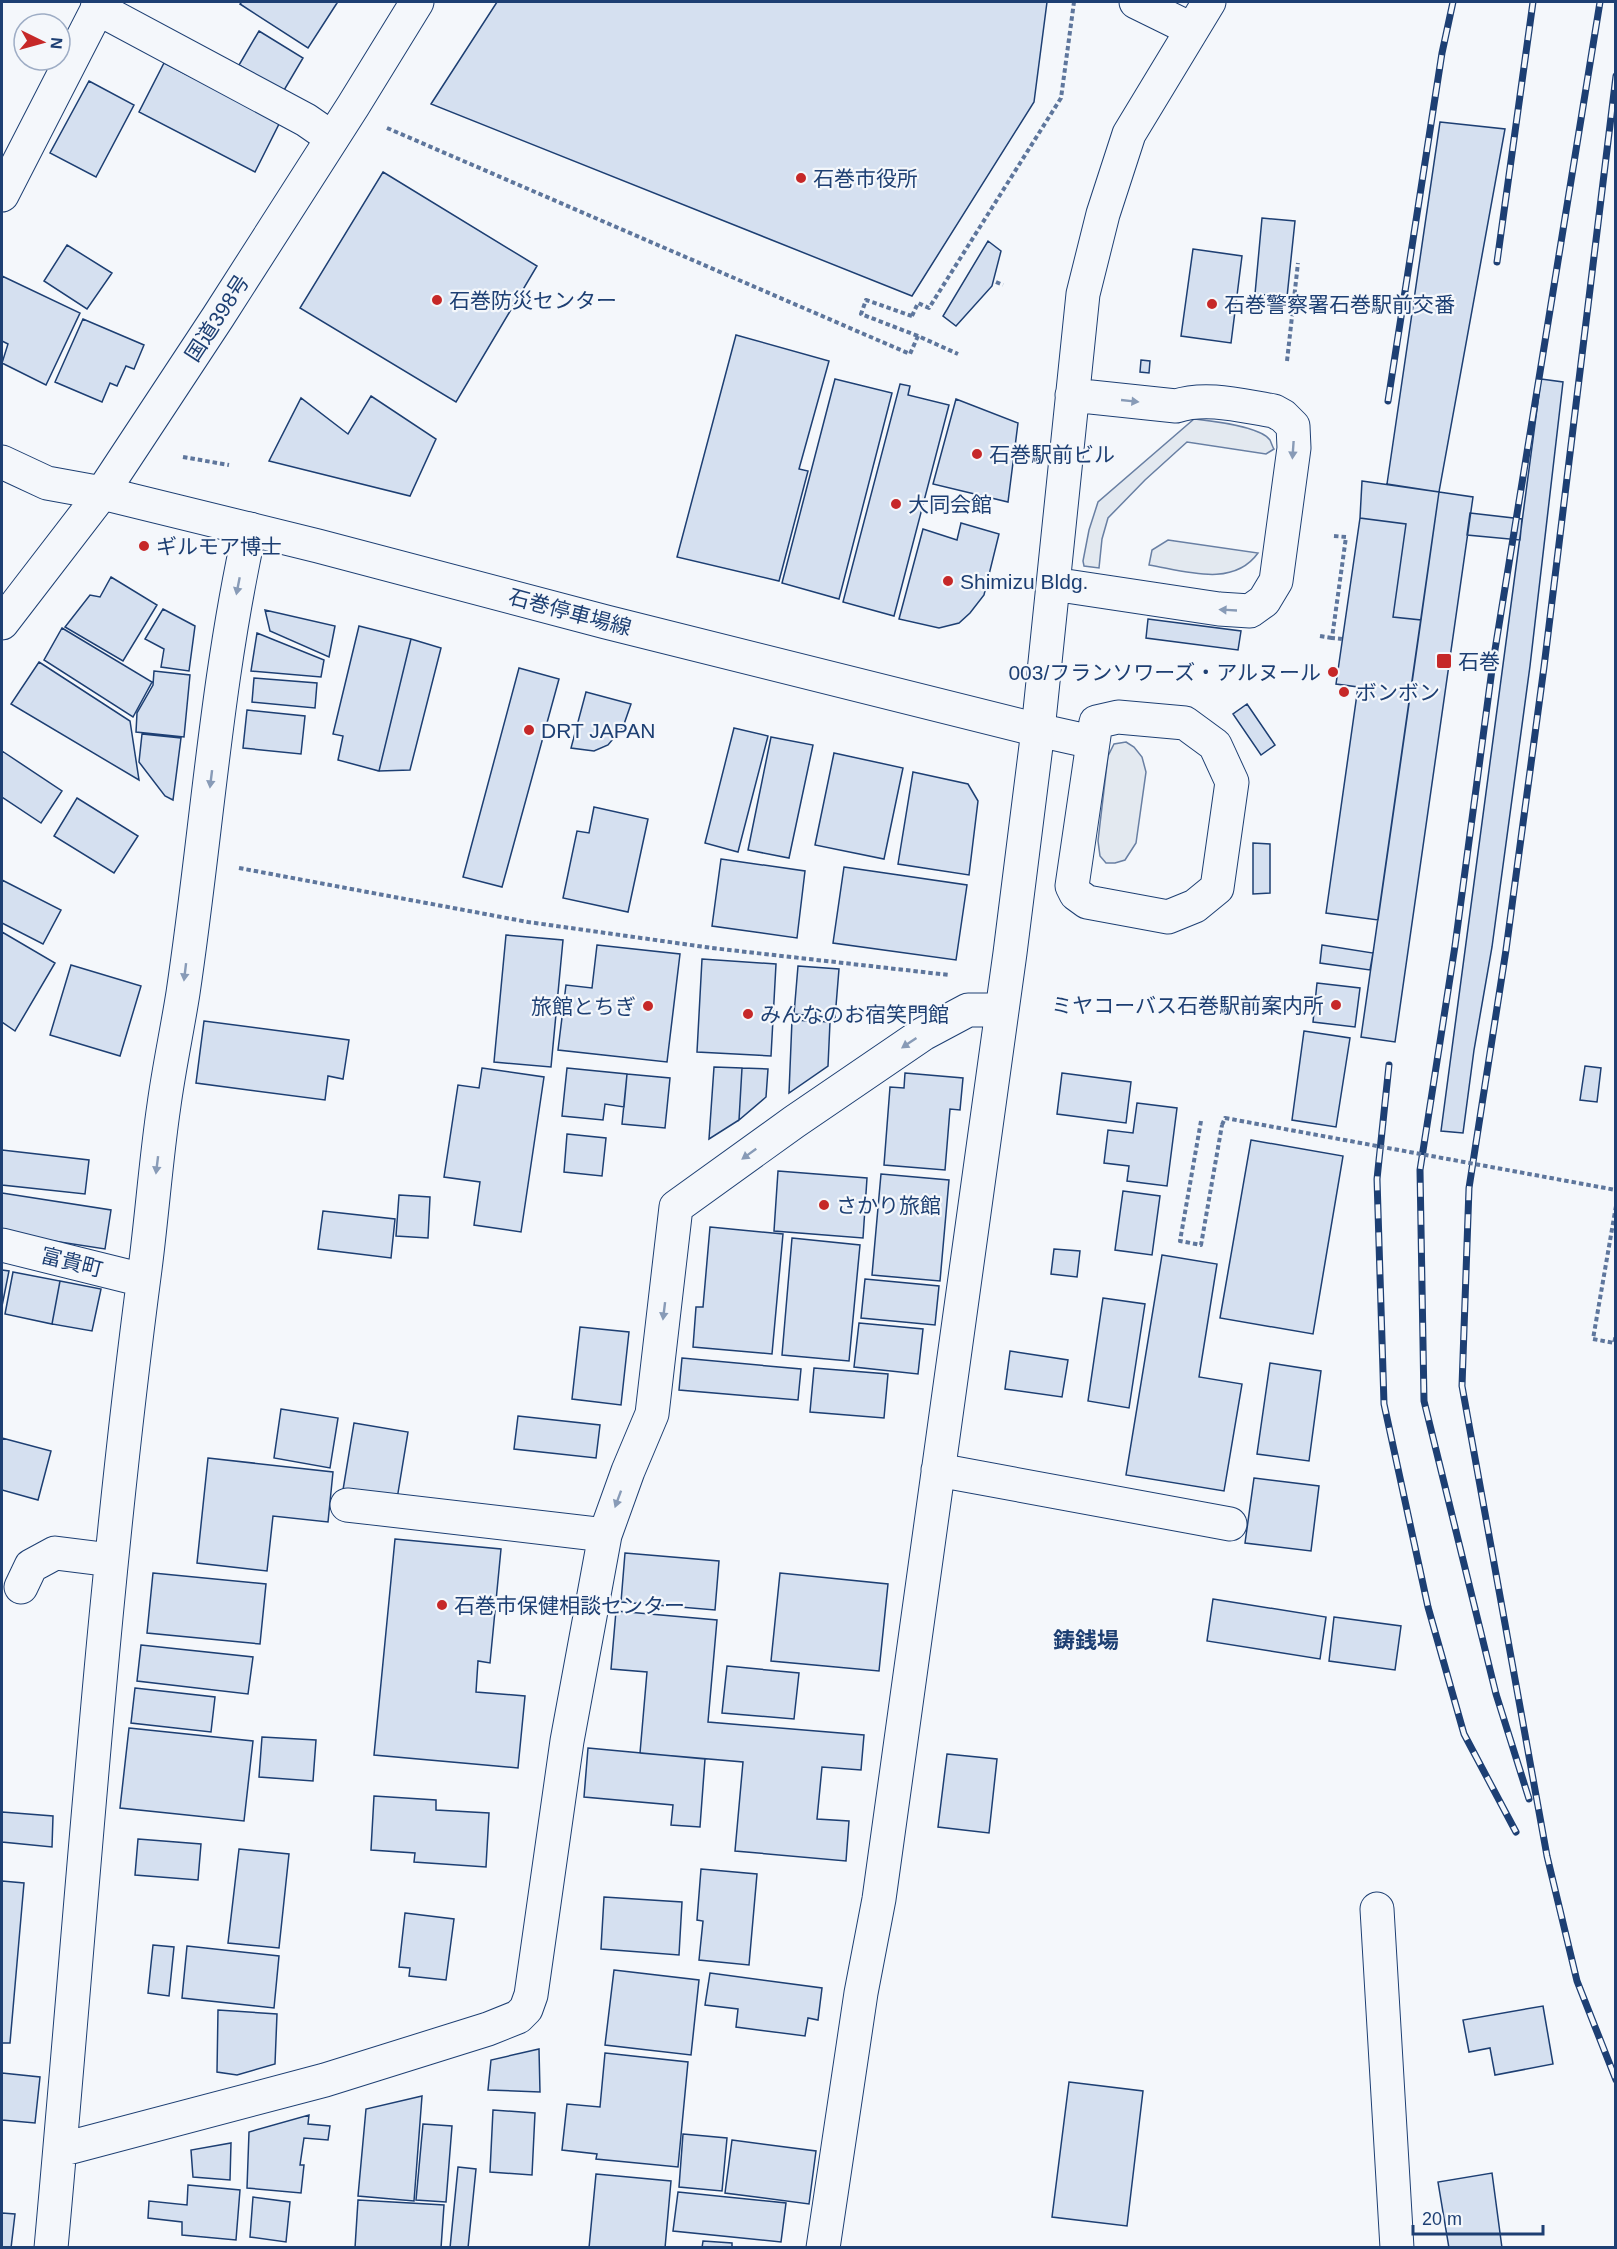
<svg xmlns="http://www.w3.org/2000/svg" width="1617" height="2249" viewBox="0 0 1617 2249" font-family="Helvetica,'Noto Sans JP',sans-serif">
<rect width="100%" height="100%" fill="#f4f7fb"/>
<path fill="#e3e9f0" stroke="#687fa3" stroke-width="1.5" d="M1194 419C1211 421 1260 426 1270 440 1271 442 1273 448 1274 449L1266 454 1187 442 1145 480 1108 518 1102 539 1099 568 1084 566 1083 561 1089 530 1098 502Z
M1168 540 1258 553C1233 588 1185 571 1149 565L1152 550Z
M1126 742 1134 747 1142 757 1146 772 1136 843 1125 860 1115 863H1106L1100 856 1098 841 1108 756 1114 744Z"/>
<path fill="#d5e0f0" stroke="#1d3f73" stroke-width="1.5" d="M242 2H336L337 3 308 48 240 4Z
M497 2H1047L1034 102 912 296 431 104Z
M259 31 303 58 283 92 239 65Z
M164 63 280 122 255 172 139 112Z
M89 81 134 105 96 177 50 153Z
M1440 122 1505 129 1439 492 1387 484Z
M383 172 537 266 456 402 300 308Z
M1262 218 1295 221 1287 297 1255 294Z
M988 241 1001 251 992 286 956 326 943 316Z
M67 245 112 273 87 309 44 281Z
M1193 249 1242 256 1231 343 1181 336Z
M2 276 80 313 46 385 2 363 8 344 2 341Z
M83 319 144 345 134 369 126 366 117 386 110 383 102 402 55 382Z
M736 335 829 361 799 469 808 471 779 581 677 557Z
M1141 360 1150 361 1149 373 1140 372Z
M835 379 892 393 839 599 782 583Z
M1541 379 1563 382 1530 666 1492 947 1474 1050 1463 1133 1441 1131Z
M900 384 910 386 908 395 949 405 894 616 843 602Z
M371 396 436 439 410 496 269 461 301 398 348 434Z
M956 399 1018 423 1008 502 933 484Z
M1362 481 1439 492 1421 620 1393 617 1406 524 1360 518Z
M1439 492 1473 497 1395 1042 1361 1037Z
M1470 513 1522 519 1520 540 1467 535Z
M1360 518 1406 524 1393 617 1421 620 1378 920 1326 913 1358 687 1336 684Z
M961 523 999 534 984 595 970 613 959 623 939 628 899 619 923 529 957 540Z
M111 577 157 605 123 661 65 627 90 595 100 597Z
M163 609 195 626 189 671 161 667 164 649 145 639Z
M265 610 335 626 329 657 270 631Z
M1148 619 1241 631 1238 650 1146 638Z
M359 626 411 639 379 771 338 760 343 736 333 734Z
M62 628 152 682 133 717 44 660Z
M257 633 324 660 321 677 251 671Z
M411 639 441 648 410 770 379 771Z
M39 662 130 721 139 780 11 704Z
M519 668 559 679 502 887 463 877Z
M154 671 190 675 184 737 136 732 137 713 153 685Z
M254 678 317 683 315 708 252 702Z
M586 692 631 704 623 727 608 745 594 751 571 748Z
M1247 704 1275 745 1261 755 1233 714Z
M247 710 305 716 301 754 243 748Z
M734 728 768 736 738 852 705 843Z
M142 734 181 738 173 800 165 796 139 762Z
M771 737 813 745 789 858 748 850Z
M2 751 62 791 41 823 2 797Z
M834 753 903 768 884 859 815 845Z
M913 772 968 784 978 801 969 875 898 864Z
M77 798 138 836 114 873 54 836Z
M594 807 648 819 628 912 563 898 577 831 589 833Z
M1253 843 1270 844V893L1253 894Z
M721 859 805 871 797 938 712 926Z
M844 867 967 885 956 960 833 943Z
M2 880 61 910 43 944 2 923Z
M2 932 55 963 15 1031 2 1022Z
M506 935 563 940 551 1067 494 1062Z
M597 945 680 954 667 1062 558 1050 566 985 592 988Z
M1322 945 1373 953 1370 970 1320 963Z
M702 959 776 964 771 1056 697 1052Z
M71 965 141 986 120 1056 50 1035Z
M798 966 839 969 835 1018 794 1014Z
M1317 983 1360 988 1355 1027 1313 1022Z
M792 1020 830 1022 828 1066 789 1093Z
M204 1021 349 1040 343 1079 328 1076 325 1100 196 1083Z
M1304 1031 1350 1038 1336 1127 1292 1120Z
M1585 1066 1601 1068 1597 1102 1580 1100Z
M714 1067 742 1068 739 1120 709 1139Z
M482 1068 544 1077 521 1232 474 1225 480 1182 444 1177 458 1085 479 1088Z
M567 1068 627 1074 624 1107 605 1104 603 1120 562 1116Z
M742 1068 768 1069 766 1097 739 1120Z
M905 1073 963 1078 960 1110 950 1109 945 1170 884 1165 890 1087 904 1088Z
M1062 1073 1131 1082 1126 1123 1057 1114Z
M627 1074 670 1078 665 1128 622 1124Z
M1137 1103 1177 1108 1167 1186 1127 1181 1129 1166 1104 1163 1108 1130 1133 1133Z
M567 1134 606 1138 602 1176 564 1172Z
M1251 1140 1343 1156 1313 1334 1220 1318Z
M2 1150 89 1160 85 1194 2 1185Z
M778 1171 867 1178 863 1238 774 1231Z
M881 1174 949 1180 940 1281 872 1275Z
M1123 1191 1160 1196 1152 1255 1115 1250Z
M2 1193 111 1210 105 1249 2 1233Z
M399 1195 430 1197 428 1238 396 1236Z
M323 1211 395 1219 391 1258 318 1249Z
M710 1227 783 1234 772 1354 693 1347 696 1307H703Z
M792 1238 860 1245 849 1361 782 1355Z
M1054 1249 1080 1251 1077 1277 1051 1274Z
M1162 1255 1217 1264 1199 1377 1242 1384 1224 1491 1126 1475Z
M2 1270 9 1271 2 1306Z
M13 1272 60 1281 52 1324 5 1314Z
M865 1279 939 1286 935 1325 861 1318Z
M60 1281 101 1289 92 1331 52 1324Z
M1103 1298 1145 1304 1129 1408 1088 1401Z
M859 1323 923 1329 918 1374 854 1367Z
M580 1327 629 1332 621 1405 572 1399Z
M1010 1351 1068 1360 1062 1397 1005 1389Z
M682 1358 801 1369 798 1400 679 1390Z
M1270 1363 1321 1371 1309 1461 1257 1454Z
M814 1368 888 1374 884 1418 810 1412Z
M281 1409 338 1418 330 1468 274 1458Z
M518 1416 600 1425 596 1458 514 1449Z
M354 1423 408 1432 397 1499 343 1490Z
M2 1438 51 1451 38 1500 2 1490Z
M208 1458 333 1472 328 1522 273 1516 267 1571 197 1563Z
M1254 1478 1319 1486 1311 1551 1245 1543Z
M395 1539 501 1549 490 1663 478 1661 476 1692 525 1696 518 1768 374 1755Z
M625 1553 719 1561 715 1610 621 1602Z
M153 1573 266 1584 260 1644 147 1633Z
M780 1573 888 1584 879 1671 771 1661Z
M1213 1599 1326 1617 1320 1659 1207 1641Z
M616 1611 717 1620 708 1722 864 1735 861 1770 822 1767 817 1819 849 1821 846 1861 735 1851 743 1762 640 1753 647 1672 611 1669Z
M1334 1617 1401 1626 1395 1670 1329 1661Z
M141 1645 253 1657 248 1694 137 1681Z
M727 1666 799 1673 794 1719 722 1713Z
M135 1688 215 1697 211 1732 131 1723Z
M129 1728 253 1741 244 1821 120 1808Z
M262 1737 316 1740 313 1781 259 1777Z
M588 1748 705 1759 700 1827 671 1825 673 1805 584 1797Z
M947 1754 997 1759 989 1833 938 1827Z
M374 1796 436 1800V1810L489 1813 486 1867 414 1862 415 1853 371 1850Z
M2 1812 53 1816 52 1847 2 1842Z
M138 1839 201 1844 198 1880 135 1875Z
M239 1849 289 1854 279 1948 228 1943Z
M701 1869 757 1874 749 1965 699 1960 703 1921 697 1920Z
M2 1881 24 1883 10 2043H2Z
M604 1897 682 1902 679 1955 601 1949Z
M405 1913 454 1919 446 1980 409 1976 410 1968 399 1967Z
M153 1945 174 1947 169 1996 148 1993Z
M187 1946 279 1956 274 2008 182 1998Z
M614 1970 699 1980 691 2055 605 2045Z
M710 1973 822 1988 818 2020 808 2018 805 2036 736 2027 738 2009 705 2005Z
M1543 2006 1553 2064 1495 2075 1490 2048 1469 2052 1463 2020Z
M218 2010 277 2014 275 2064 237 2075 217 2072Z
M539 2049 540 2092 488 2090 491 2060Z
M605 2053 688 2062 678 2167 596 2159 597 2154 562 2150 567 2104 600 2107Z
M2 2073 40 2077 35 2123 2 2120Z
M1069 2082 1143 2091 1127 2226 1052 2217Z
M422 2096 414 2201 358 2196 366 2109Z
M493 2110 535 2113 532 2175 490 2172Z
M309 2115 308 2124 330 2126 328 2140 304 2138 300 2165H304L301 2193 247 2188 249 2132Z
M423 2124 452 2126 446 2202 416 2200Z
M683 2134 727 2138 722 2191 679 2187Z
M732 2140 816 2151 809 2204 725 2193Z
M231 2143 230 2180 193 2177 191 2150Z
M458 2167 476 2169 468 2248H450Z
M1492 2173 1502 2248H1449L1438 2182Z
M596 2174 671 2181 665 2248H589Z
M188 2185 240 2190 236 2240 182 2235V2222L148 2218 149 2201 187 2205Z
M678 2192 786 2203 781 2242 673 2231Z
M253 2197 290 2202 286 2242 250 2237Z
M358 2200 444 2205 441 2248H355Z
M2 2213 15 2214 11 2248H2Z
M703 2241 732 2243V2248H702Z"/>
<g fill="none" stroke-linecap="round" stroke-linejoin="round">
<g stroke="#1d3f73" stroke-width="35">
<path id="minor" d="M1136 2 1191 29
M97 8 306 120 332 138
M2 195 101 2
M2 462 47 483 102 493
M1053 584 1219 609 1250 611 1264 601 1276 581 1294 448 1293 426 1283 416 1274 411C1242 406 1207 396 1176 406L1072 395
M1118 717 1185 723 1215 745 1232 782 1217 888 1195 906 1168 917 1087 902 1076 894 1072 886 1096 722Z
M1038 730 1092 742
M2 1245 143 1280
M938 1470 1230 1524
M347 1505 605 1535
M21 1587 31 1566 55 1553 111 1560
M1377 1909 1397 2248
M60 2150 325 2080 488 2029 518 2017 526 2009 531 1995 567 1741 605 1535 628 1471 652 1414 676 1207 794 1122 923 1034 968 1010H1001
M51 2248C81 1921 102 1594 145 1269 152 1215 156 1159 164 1105 169 1068 177 1031 183 993 206 839 216 681 250 529
M823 2248 861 1993 879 1899 1010 953 1038 730 1083 294 1103 214 1129 134 1209 2"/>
</g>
<g stroke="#1d3f73" stroke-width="35">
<path id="major" d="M102 493 318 546 606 622 1038 730"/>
</g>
<g stroke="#1d3f73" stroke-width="35">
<path id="highway" d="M2 623 102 493 218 317 353 106 417 2"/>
</g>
<path stroke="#5e769c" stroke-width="4" stroke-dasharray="4.5 3" stroke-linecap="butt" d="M387 128 910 354 918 336 958 354
M996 282 1003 285
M912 316 866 300 861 314 918 336
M1287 361 1298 263
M183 457 229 465
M1334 536 1346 537 1332 638 1342 639
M1320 636 1332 638
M239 868 528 922 712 948 949 975
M1201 1121 1180 1241 1201 1245 1222 1125
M1616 1206 1593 1339 1614 1343 1616 1335"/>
<use href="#minor" stroke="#f4f7fb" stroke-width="33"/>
<use href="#major" stroke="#f4f7fb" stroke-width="33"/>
<use href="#highway" stroke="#f4f7fb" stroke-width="33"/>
<g stroke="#1d3f73" stroke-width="7">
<path id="rail" d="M1616 76 1544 667 1506 950 1469 1188 1462 1386 1547 1856 1577 1981 1616 2080
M1497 262 1533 2
M1388 401 1442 53 1453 2
M1389 1065 1377 1179 1384 1404 1428 1607 1464 1734 1516 1832
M1529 1799 1496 1694 1424 1401 1420 1170 1455 946 1493 662 1600 2"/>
</g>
<use href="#rail" stroke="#f4f7fb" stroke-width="4.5" stroke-dasharray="14" stroke-linecap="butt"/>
<path stroke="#5e769c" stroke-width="4" stroke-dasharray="4.5 3" stroke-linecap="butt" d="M912 316 918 303 929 308 1061 98 1074 2
M1222 1125 1225 1118 1616 1190"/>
</g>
<defs><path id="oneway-solid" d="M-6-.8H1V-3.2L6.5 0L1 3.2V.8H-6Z" transform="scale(1.5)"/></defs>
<g fill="#889bb7">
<use href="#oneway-solid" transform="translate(1130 401) rotate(6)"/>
<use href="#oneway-solid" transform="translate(1293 450) rotate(94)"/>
<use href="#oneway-solid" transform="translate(238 586) rotate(101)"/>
<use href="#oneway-solid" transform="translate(1228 610) rotate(-177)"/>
<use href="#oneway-solid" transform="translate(211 779) rotate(97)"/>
<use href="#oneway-solid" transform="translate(185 972) rotate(97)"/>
<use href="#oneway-solid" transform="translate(909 1043) rotate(146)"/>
<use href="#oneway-solid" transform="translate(749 1154) rotate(144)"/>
<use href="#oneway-solid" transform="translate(157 1165) rotate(97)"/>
<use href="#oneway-solid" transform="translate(664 1311) rotate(97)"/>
<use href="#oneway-solid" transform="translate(618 1499) rotate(110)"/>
</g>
<g fill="#c62828" stroke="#f4f7fb" stroke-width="2">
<circle cx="801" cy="178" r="6"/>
<circle cx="437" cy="300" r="6"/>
<circle cx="1212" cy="304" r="6"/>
<circle cx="977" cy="454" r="6"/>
<circle cx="896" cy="504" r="6"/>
<circle cx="144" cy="546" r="6"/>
<circle cx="948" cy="581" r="6"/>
<rect x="1436" y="653" width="16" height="16" rx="3"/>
<circle cx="1333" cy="672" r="6"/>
<circle cx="1344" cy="692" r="6"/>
<circle cx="529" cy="730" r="6"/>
<circle cx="1336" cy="1005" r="6"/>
<circle cx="648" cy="1006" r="6"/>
<circle cx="748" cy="1014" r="6"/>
<circle cx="824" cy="1205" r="6"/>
<circle cx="442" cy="1605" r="6"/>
</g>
<g text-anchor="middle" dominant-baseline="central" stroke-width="4.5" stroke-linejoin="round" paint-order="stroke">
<g font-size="21" fill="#1d3f73" stroke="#f4f7fb" text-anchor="start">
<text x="813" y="178">石巻市役所</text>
<text x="449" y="300">石巻防災センター</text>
<text x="1224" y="304">石巻警察署石巻駅前交番</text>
<text x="989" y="454">石巻駅前ビル</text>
<text x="908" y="504">大同会館</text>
<text x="156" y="546">ギルモア博士</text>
<text x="960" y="581">Shimizu Bldg.</text>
<text x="1458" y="661">石巻</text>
<text x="1321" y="672" text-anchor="end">003/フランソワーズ・アルヌール</text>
<text x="1356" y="692">ボンボン</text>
<text x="541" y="730">DRT JAPAN</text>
<text x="1324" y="1005" text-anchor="end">ミヤコーバス石巻駅前案内所</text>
<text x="636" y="1006" text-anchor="end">旅館とちぎ</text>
<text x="760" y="1014">みんなのお宿笑門館</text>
<text x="836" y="1205">さかり旅館</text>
<text x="454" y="1605">石巻市保健相談センター</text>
</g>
<g font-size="21" fill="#1d3f73" stroke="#f4f7fb">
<text transform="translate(217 318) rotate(-57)">国道398号</text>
<text transform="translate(570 612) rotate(15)">石巻停車場線</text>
<text transform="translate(72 1262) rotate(14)">富貴町</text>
</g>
<g font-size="22" font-weight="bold" fill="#1d3f73" stroke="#f4f7fb">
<text x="1086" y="1640">鋳銭場</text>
</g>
</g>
<rect width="1617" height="2249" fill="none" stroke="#1d3f73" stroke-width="6"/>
<g transform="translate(42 42) rotate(95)"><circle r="28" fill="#f4f7fb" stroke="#9eadc5" stroke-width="1.5"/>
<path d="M0-4.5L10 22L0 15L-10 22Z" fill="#c62828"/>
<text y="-9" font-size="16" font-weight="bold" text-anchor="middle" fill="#1d3f73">N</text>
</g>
<path d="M1413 2225v9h130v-9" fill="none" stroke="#1d3f73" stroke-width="3"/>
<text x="1422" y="2225" font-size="18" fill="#1d3f73" stroke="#f4f7fb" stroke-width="4.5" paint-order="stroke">20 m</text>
</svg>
